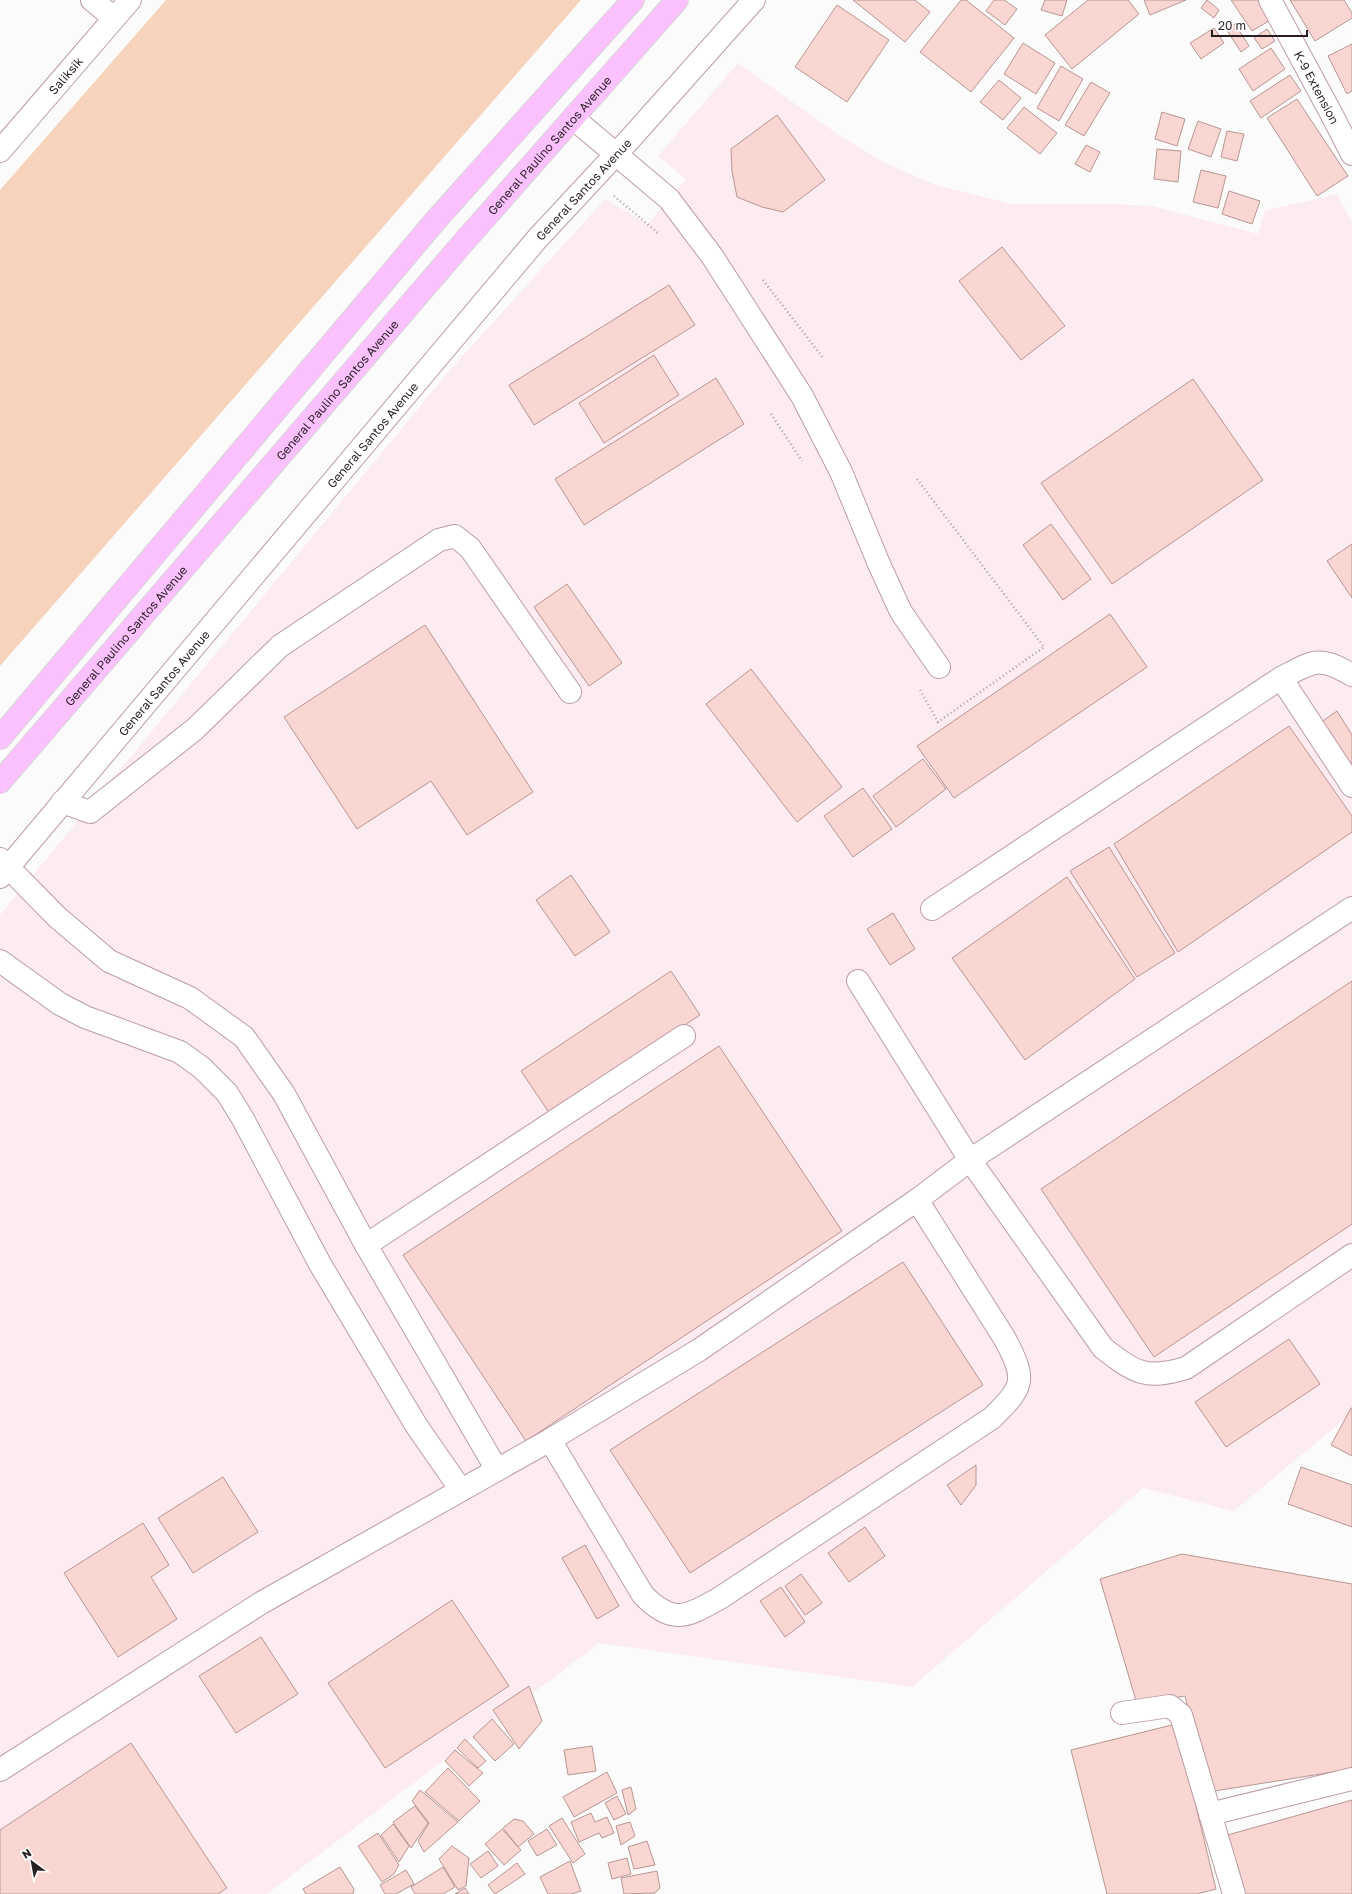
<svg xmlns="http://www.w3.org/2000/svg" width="1352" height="1894" viewBox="0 0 1352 1894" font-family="'Golos Text',sans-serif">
<rect width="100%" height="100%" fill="#fbfbfb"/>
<path fill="#fcebf1" d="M738 63 836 133 885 163 938 186 1012 204H1111L1152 206 1258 234 1265 211 1337 194 1352 222V1413L1234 1511 1143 1488 912 1687 599 1643 267 1894H0V915L450 370 605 199 648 224 686 179 658 156Z"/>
<path fill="#f7d3bb" d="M166 0H581L0 666V190Z"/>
<path fill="#f9d6d1" stroke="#b79692" d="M853 0H915L930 12 905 42Z
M961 0H966L1014 38 971 92 920 52Z
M994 0H1004L1017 9 1005 25 986 11Z
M1045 0H1067L1062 16 1041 10Z
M1088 0H1128L1139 14 1072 69 1045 35Z
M1144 0H1186L1150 15Z
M1207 0 1219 10 1214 18 1201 8Z
M1231 0H1260L1272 19 1252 31Z
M1290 0H1344L1352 13V18L1315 41Z
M837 5 889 40 847 102 795 67Z
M1235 24 1249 46 1241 52 1226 29Z
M1214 28 1224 43 1201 59 1190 43Z
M1267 29 1275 41 1262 49 1254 38Z
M1023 43 1055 63 1036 94 1004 74Z
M1352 44V91L1347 94 1328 56Z
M1271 48 1285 69 1253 91 1239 69Z
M1061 66 1083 79 1059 121 1037 108Z
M1290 75 1301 91 1261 118 1250 101Z
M999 80 1021 98 1003 120 980 102Z
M1091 82 1110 93 1084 136 1065 125Z
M1297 99 1348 176 1317 196 1267 118Z
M1024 107 1057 133 1040 154 1007 128Z
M1162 112 1185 119 1177 146 1155 139Z
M777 115 825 180 783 212 762 207 737 197 732 171 731 149Z
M1198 121 1221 129 1211 157 1188 149Z
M1227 131 1244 134 1237 161 1221 157Z
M1086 145 1100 152 1090 172 1075 164Z
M1157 149 1181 151 1178 182 1154 179Z
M1201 170 1226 176 1218 208 1193 202Z
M1229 191 1260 201 1252 224 1222 214Z
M1002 247 1065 326 1021 360 959 281Z
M669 285 695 325 534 425 509 385Z
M654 355 679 395 604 443 579 403Z
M716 378 744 424 584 525 555 479Z
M1193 379 1263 480 1112 584 1041 483Z
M1051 524 1091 579 1063 600 1023 545Z
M1352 544V598L1327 561Z
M567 584 622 663 589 686 534 607Z
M1110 614 1147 667 954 798 917 746Z
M425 625 533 792 467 835 431 781 357 829 284 717Z
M751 669 842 787 797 822 706 704Z
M1337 711 1352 735V781L1317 725Z
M1289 726 1352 816V832L1178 952 1114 844Z
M923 759 946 789 896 827 873 796Z
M863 788 892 829 853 857 824 816Z
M1109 847 1175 953 1137 977 1070 871Z
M571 875 610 932 575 956 536 900Z
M1067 877 1135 979 1025 1060 952 958Z
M893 913 915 949 890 965 867 929Z
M671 971 700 1015 550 1114 521 1071Z
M1352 981V1224L1154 1357 1041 1189Z
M719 1046 842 1231 526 1441 403 1255Z
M903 1262 983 1385 690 1573 610 1450Z
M1289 1339 1320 1384 1226 1447 1195 1402Z
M1351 1408H1352V1456L1331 1445Z
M976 1465V1485L961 1505 947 1485Z
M1301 1467 1352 1485V1527L1288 1504Z
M223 1477 258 1532 193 1573 158 1518Z
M143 1523 169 1565 151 1577 177 1619 118 1657 64 1573Z
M865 1527 885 1556 849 1582 828 1553Z
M585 1545 619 1606 597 1619 562 1558Z
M1182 1554 1352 1584V1769L1208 1792 1185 1696 1137 1704 1100 1579Z
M801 1574 822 1603 805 1615 785 1586Z
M781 1587 805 1622 785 1637 760 1601Z
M452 1600 509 1686 385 1768 328 1683Z
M261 1637 298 1694 236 1733 199 1676Z
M529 1686 542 1721 519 1749 493 1710Z
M492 1719 514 1744 495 1761 473 1737Z
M1176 1724 1216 1889 1197 1894H1107L1071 1750Z
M465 1739 486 1761 478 1768 457 1748Z
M131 1743 227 1888 218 1894H0V1830Z
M592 1746 596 1771 568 1775 564 1750Z
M455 1750 483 1773 469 1786 445 1761Z
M448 1768 480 1801 459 1821 425 1792Z
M607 1772 617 1793 574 1817 563 1797Z
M631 1787 636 1809 628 1815 622 1790Z
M420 1790 458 1822 424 1852 418 1841 429 1823 412 1801Z
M617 1796 626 1814 614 1820 605 1803Z
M1352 1800V1894H1241L1224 1836Z
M415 1806 428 1823 411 1848 393 1822Z
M591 1813 595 1822 607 1817 614 1833 602 1838 599 1833 579 1842 571 1822Z
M562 1818 585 1854 573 1863 549 1826Z
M514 1819 523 1821 534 1834 518 1847 503 1828Z
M630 1822 635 1836 621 1845 616 1826Z
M393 1824 409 1846 399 1862 381 1835Z
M502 1829 521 1850 504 1865 485 1844Z
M547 1829 557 1845 537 1856 528 1841Z
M378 1833 399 1865 394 1874 382 1882 358 1846Z
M647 1841 655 1865 634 1869 628 1847Z
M452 1846 469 1858 466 1886 458 1890 439 1859Z
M488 1851 498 1866 481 1878 470 1864Z
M627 1858 631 1874 612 1879 608 1863Z
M570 1861 581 1891 571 1894H548L540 1877Z
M517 1863 525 1874 495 1894 488 1885Z
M340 1867 354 1889 353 1894H306L303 1889Z
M443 1867 455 1887 443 1894H415L411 1887Z
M406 1870 414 1884 396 1894H385L380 1885Z
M657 1871 660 1888 655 1893 624 1894 621 1878Z
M465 1888 469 1894H455Z"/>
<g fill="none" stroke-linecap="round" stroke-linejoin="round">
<g stroke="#bc9ca7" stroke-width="24">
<g id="minor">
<path d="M92 0 114 18"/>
<path id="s1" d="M1270 0 1332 115 1352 154"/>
<path d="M573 118 669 199 712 256 802 396 841 472 879 564 901 612 939 667"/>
<path id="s2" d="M0 151 130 0"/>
<path d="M1281 678 1352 786"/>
<path d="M62 802 90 812 195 729 280 646 439 540 455 536 470 548 570 692"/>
<path d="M0 859 57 917 109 961 190 998 244 1037 284 1094 366 1245 497 1470"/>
<path id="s3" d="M0 877 537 239 630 139 754 0"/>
<path d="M932 909 1281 678C1314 661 1318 655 1352 675"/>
<path d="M0 961 60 1004 85 1017 180 1052 202 1068 227 1093 243 1119 320 1264 416 1425 461 1490"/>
<path d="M858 981 970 1160 1103 1348C1135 1373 1146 1380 1186 1368L1352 1255"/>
<path d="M366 1245 684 1036"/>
<path d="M550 1440 643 1595C673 1625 686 1617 720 1598L992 1418C1024 1386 1027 1381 1005 1339L917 1200"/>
<path d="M1122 1713 1170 1706 1181 1715 1234 1894"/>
<path d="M0 1770 261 1603 550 1440 699 1350 917 1200 970 1160 1352 908"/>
<path d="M1210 1814 1352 1779"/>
</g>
</g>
<g stroke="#d9d6d7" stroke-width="24">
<g id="major">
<path d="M0 738 436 220 633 0"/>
<path id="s4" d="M0 782 462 244 677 0"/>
</g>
</g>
<path stroke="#a6a1a2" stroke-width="2.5" stroke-dasharray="1 3" stroke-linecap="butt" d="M614 196 658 233
M763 280 824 359
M771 414 802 461
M917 479 1044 647 938 722 919 688"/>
<use href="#minor" stroke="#fff" stroke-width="22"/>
<use href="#major" stroke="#fbc1ff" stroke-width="22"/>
</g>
<g text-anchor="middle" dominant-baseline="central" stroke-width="3.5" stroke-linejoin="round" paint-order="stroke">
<g font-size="12" fill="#2a1e22" stroke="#fff">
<text stroke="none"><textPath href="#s2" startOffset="100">Saliksik</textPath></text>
<text stroke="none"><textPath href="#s1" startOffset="99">K-9 Extension</textPath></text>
<text stroke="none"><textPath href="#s4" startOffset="841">General Paulino Santos Avenue</textPath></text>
<text stroke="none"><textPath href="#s3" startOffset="902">General Santos Avenue</textPath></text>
<text stroke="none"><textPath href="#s4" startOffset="517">General Paulino Santos Avenue</textPath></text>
<text stroke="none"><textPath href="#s3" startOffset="578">General Santos Avenue</textPath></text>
<text stroke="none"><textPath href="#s4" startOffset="193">General Paulino Santos Avenue</textPath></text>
<text stroke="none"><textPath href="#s3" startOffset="254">General Santos Avenue</textPath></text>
</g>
</g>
<g transform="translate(32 1862) rotate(328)" stroke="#ffffff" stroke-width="3" paint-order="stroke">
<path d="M0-3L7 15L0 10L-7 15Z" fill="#2a1e22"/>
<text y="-6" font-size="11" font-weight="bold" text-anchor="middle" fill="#2a1e22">N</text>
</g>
<path d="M1212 30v6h95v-6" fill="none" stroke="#2a1e22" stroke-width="2"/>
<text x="1218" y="30" font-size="12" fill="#2a1e22" stroke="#ffffff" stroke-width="3" paint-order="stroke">20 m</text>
</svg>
